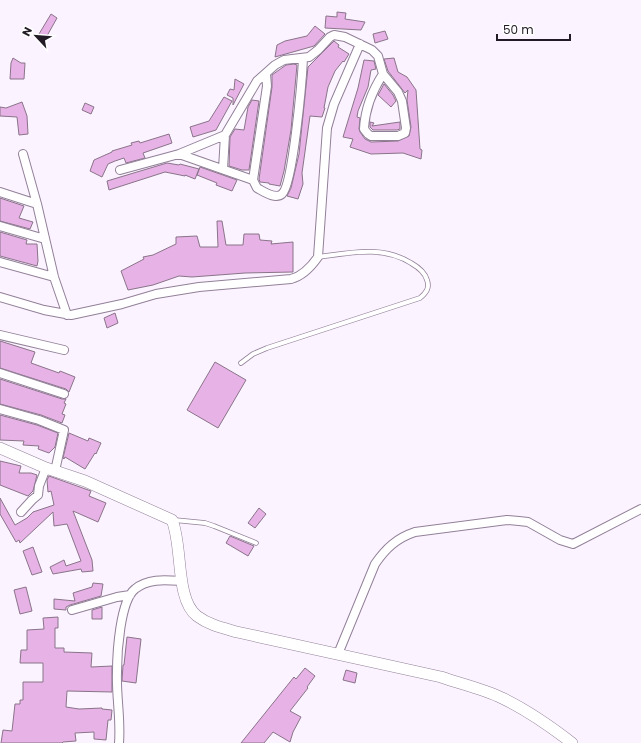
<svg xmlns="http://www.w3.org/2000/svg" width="641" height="743" viewBox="0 0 641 743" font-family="Poppins,sans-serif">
<rect width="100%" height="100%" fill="#fbf3ff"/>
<path fill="#e7b2e6" stroke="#8a7489" d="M337 12 346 13 345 19 365 22 361 30 325 28 326 16 337 17Z
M51 14 57 18 43 43 36 39Z
M315 26 325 34 314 46 275 57 277 45 285 41 307 36Z
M385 31 388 39 375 43 373 34Z
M334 41 339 45 338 47 349 54 344 62 343 61 335 71 328 87 324 108H325L322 117 310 116 302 173 303 184 298 199 287 196 291 188 299 154 308 67Z
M13 58 21 63H25L24 79H10L11 63Z
M394 58 398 72 407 77 416 90 420 149 422 150 421 159 403 153 371 154 350 147 353 139 343 137 358 88 364 60 374 61 376 69 371 70 368 87 358 111 357 117 360 118 359 129 360 132 365 139 371 142 398 141 409 136 411 127 407 100 408 90 405 93 388 71 384 59Z
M294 64 297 65 295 87 291 130 284 171 280 186 269 184V183L260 182 259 179 272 87V75L286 65Z
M235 79 244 84 233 105V98L227 95 230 89 234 90Z
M384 84 393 95 396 101 391 107 378 95Z
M224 97 232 101 216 130 193 137 190 127 209 121Z
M252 100 259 101 249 170H242L229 166 230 137 235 129 244 130 248 107Z
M22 102 27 116 28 134 19 135 17 117 0 116V107L6 108Z
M85 103 94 107 91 114 82 110Z
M370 122 374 123 372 126 400 122V129L397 130H373L370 127Z
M169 134 172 143 143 153 145 158 126 163 124 158 115 161 108 164 102 177 90 171 94 160 112 152V151L132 145 131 143 139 141 140 143Z
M167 163 179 165 180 164 199 169 195 179 185 175V176L165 172 109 190 107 181Z
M200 167 237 180 232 191 216 185 217 183 197 175Z
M0 198 24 206 19 218 33 222 30 229 0 221Z
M217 221H222L226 245H243L244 234H259L260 240 272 241 271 244 293 242V272L245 273 192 277 179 276 153 285 128 290 121 271 144 259 143 257 153 255 176 244V237L197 236 200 247H218Z
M0 232 27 240 26 244H37L38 261 37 266 0 256Z
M115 313 118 323 107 328 104 318Z
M0 341 35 352 31 363 59 373 60 371 75 377 69 392 66 389 0 368Z
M215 362 246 380 218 428 187 410Z
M0 379 62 399H66L64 403 66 404 62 414 65 415 62 423 41 415 0 404Z
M0 415 37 425 58 433 55 447 49 453 38 449 39 446 23 445 24 441 0 440Z
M69 433 88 441 89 438 101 443 96 454 95 453 85 469 65 457 64 459 63 458Z
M0 461 21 466 19 473H31L37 475 33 491 28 496 0 485Z
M49 476 91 491 89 496 106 503 98 522 73 511 92 560 93 571 82 572 81 569 53 574 50 567 64 560 66 566 81 561 67 524 54 526 53 512 20 543 19 540 16 542 0 514V498L15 525 27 518 33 512 54 505 51 491 48 492 47 480Z
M259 508 266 514 255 528 248 523Z
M230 536 254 546 248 556 226 543Z
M33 547 42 572 32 575 23 551Z
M93 583 103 584 101 596 70 605 66 607V610L54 609V599L75 601 73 593 92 587Z
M26 587 32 611 20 614 14 590Z
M102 607V619H92V610Z
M58 617V628H55V648H64V652L92 653 91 667 112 666V692L67 691 66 707 79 709 102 708V709L112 710 111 720H108L106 740 94 739V732L75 733 76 741 63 742 62 743H1L3 730 12 731 15 704H20V700H23V682H43V663H20L21 650H27V630L44 629 43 618Z
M127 637 141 639 136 683 122 681 123 665H124Z
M305 668 315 676 307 687 308 688 290 711 301 717 293 732 290 742 273 732 264 743H241L294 677 296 679Z
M346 670 357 673 355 683 343 680Z"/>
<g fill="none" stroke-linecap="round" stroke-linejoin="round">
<g stroke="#928099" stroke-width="5.5">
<path id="lane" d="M241 363 253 354 267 348 420 298C426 293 430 288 427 280 425 272 418 267 411 263 382 245 350 253 318 257
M174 520 205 523 214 526 256 543"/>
</g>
<g stroke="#928099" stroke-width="10">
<path id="street" d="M23 154 37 204 54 277 67 315
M179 154 253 180 257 188C263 191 275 200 282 194 293 185 302 79 303 59
M223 169 225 135
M120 170 179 154 225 135 257 81 275 65 284 60 309 57 318 50 330 37 334 35 345 37 372 50 378 56 383 74 398 92 402 101 406 128 405 133 398 136H371L368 134 364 129C365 109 372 91 383 74
M253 180 267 86 266 74
M0 192 37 204
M0 226 45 239
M0 262 54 277
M0 297 44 310 71 315 122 304 156 294 199 287 291 279C303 276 311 267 318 257L327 128 334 104 360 44
M0 335 64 350
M0 373 64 394
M0 409 39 420 64 430 55 471
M21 512 32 500 38 495 39 486 46 468
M72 610 117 597 130 595
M338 654 375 564C386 548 397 538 415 532L507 520 519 521 528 522 560 540 573 544 641 509
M119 743C121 719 116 696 117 672 117 653 120 601 135 589 148 578 166 580 182 581"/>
</g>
<g stroke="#928099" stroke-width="12">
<path id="secondary" d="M0 448 46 468 85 481 172 520C183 546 175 599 197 616 209 625 223 628 237 632L441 677C461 684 483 689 502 698 527 710 550 726 572 743"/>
</g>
<use href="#lane" stroke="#fff" stroke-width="4"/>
<use href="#street" stroke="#fff" stroke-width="8"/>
<use href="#secondary" stroke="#fff" stroke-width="11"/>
</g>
<g transform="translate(36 36) rotate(296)" stroke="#ffffff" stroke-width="3" paint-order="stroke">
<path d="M0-3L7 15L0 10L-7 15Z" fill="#221b25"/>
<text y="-6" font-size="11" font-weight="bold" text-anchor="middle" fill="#221b25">N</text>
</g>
<path d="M497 34v6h73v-6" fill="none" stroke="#221b25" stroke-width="2"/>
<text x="503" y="34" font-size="12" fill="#221b25" stroke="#ffffff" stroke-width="3" paint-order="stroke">50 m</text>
</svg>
